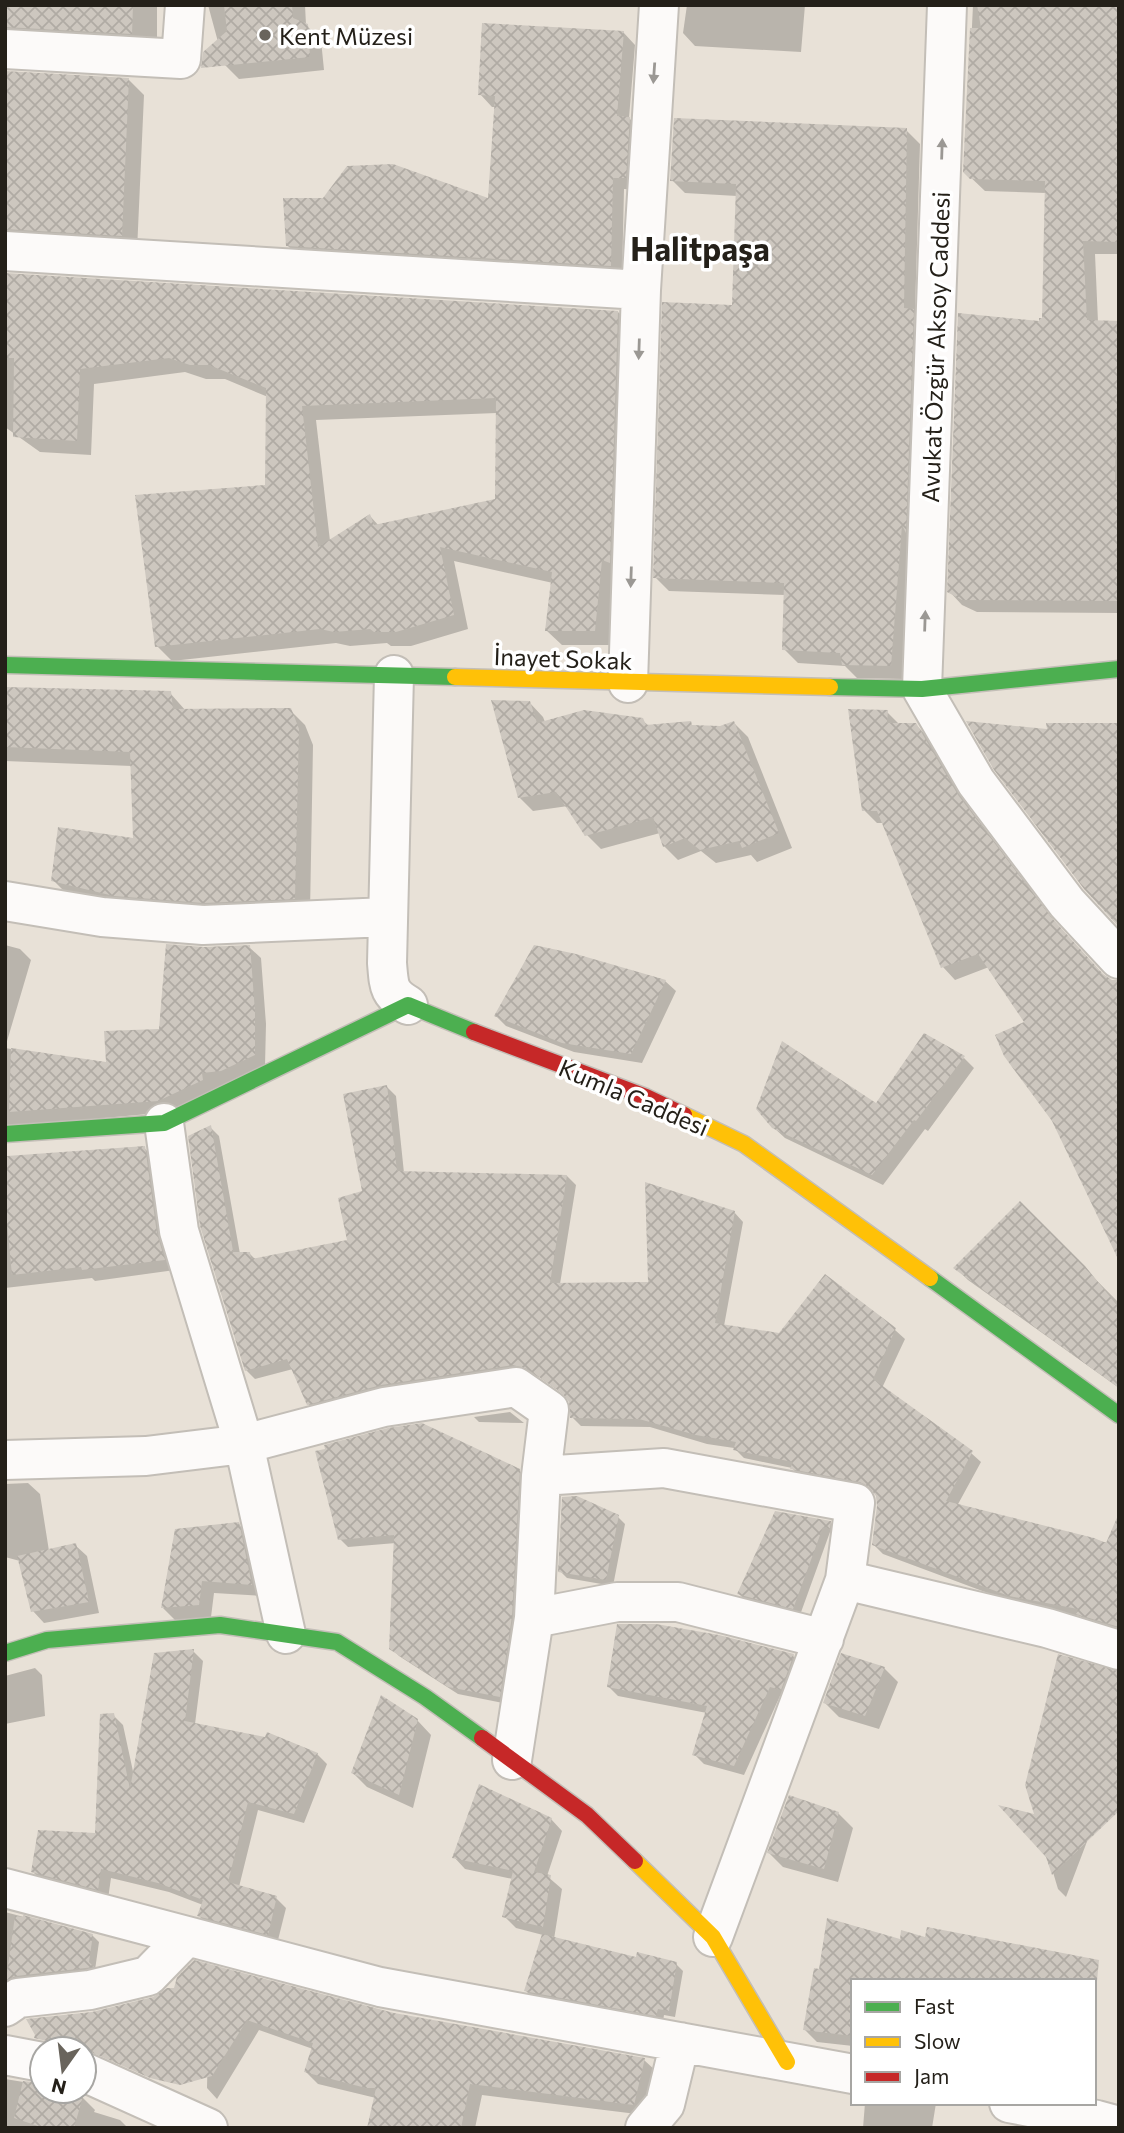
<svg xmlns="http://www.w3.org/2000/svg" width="1124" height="2133" viewBox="0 0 1124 2133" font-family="Commissioner,sans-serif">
<defs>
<pattern id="building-cross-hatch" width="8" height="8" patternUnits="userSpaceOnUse" patternTransform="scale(1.75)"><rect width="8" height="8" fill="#cdc7bf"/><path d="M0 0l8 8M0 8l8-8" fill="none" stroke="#b0aba4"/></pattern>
</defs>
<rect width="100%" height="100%" fill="#e8e1d7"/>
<path fill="#0003" fill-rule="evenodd" d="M5 5H157V50L5 49Z
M208 5H305L306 25 321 40 324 70 239 79 224 64Z
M687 5H805L801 52 695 46 683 33Z
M973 5H1119V254H1095L1098 322 1119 323V613L977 612 962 605 949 591 1040 323 1044 320 1046 193 985 191 965 172Z
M623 32 635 45 629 118 642 131 638 190 624 189 622 278 300 258 288 246 489 200 496 107H492L480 94Z
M129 80 144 95 137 251 18 245 5 232V203Z
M906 130 920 144 904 679 857 678 845 666 798 663 784 649 785 595 669 591 655 577 733 307 737 196 685 193 672 180Z
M5 275 618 312 633 327 610 645H562L547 631 553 583 454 561 468 629 411 646H391L387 643 350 646 336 643 172 661 157 646 266 486 268 397 225 379H206L185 372 94 384 91 455 40 452 5 427ZM497 413 496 501 379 526 370 516 330 541 316 420Z
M5 689 170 693 186 711 290 710 305 725 313 745 310 913 219 917 68 895 53 880 135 841 132 766 5 761Z
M529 702 543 717 545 722 642 720 649 726 690 723 694 727 720 728 734 723 748 737 792 848 757 862 751 855 716 863 701 851 678 860 664 846 660 833 601 849 587 835 568 806 533 811 519 797Z
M887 712 900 725 915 724 928 737 971 810 1062 931 1027 1023 989 967 955 980 943 967 884 823H877L864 810Z
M5 945 20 949 31 960 5 1048Z
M249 947 261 958 266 1024 265 1066 170 1112 5 1127V1048L108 1065 161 1031 204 949Z
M576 956 665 981 676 991 642 1063 574 1052 506 1026 496 1016Z
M964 1058 974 1068 928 1131 925 1129 883 1185 785 1138 773 1127 877 1105Z
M387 1087 396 1096 404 1173 567 1176 576 1185 560 1284 650 1283 734 1212 743 1222 724 1326 780 1335 895 1330 905 1339 882 1388 971 1453 981 1462 957 1506 1112 1544 1119 1596V1632L1087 1623 1080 1616 1020 1605 883 1554 873 1544 878 1506 876 1493 870 1490 801 1478 792 1468 744 1458 734 1448 707 1444 650 1427 581 1426 572 1417 569 1398 539 1377 523 1374 317 1413 308 1404 293 1369 255 1379 246 1370 202 1226 210 1127 219 1136 240 1254H250L256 1260 349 1241 364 1193Z
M144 1148 156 1159 175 1270 95 1281 92 1278 5 1288V1157Z
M1020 1203 1119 1303V1388L968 1280 956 1268Z
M510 1412 524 1423 479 1422 474 1417Z
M519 1470 527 1479 508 1704 458 1694 399 1656 391 1648 396 1543 348 1547 340 1539Z
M28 1483 40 1494 49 1551 75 1545 87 1556 99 1613 44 1623 33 1611 20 1561 5 1557V1484Z
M776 1513 830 1522 837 1529 836 1535 830 1532 800 1615 746 1601 739 1594Z
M618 1517 625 1524 613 1586 567 1578 560 1571Z
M238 1524 251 1536 263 1596 214 1593 211 1617 175 1620 163 1608Z
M656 1626 793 1656 803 1665 791 1699 780 1696 744 1775 704 1764 694 1754 707 1713 618 1696 608 1686Z
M193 1651 203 1661 195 1724 317 1754 327 1764 304 1823 258 1810 239 1887 276 1898 286 1908 277 1944 209 1926 199 1916 203 1905 169 1892 111 1878 108 1899 43 1882 33 1872 96 1835 113 1715 123 1725 134 1776Z
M35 1668 42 1675 45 1716 5 1724V1676Z
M884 1668 898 1682 879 1729 839 1717 825 1703Z
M417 1720 431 1735 413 1808 367 1787 353 1773Z
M1119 1757 1066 1897 1058 1889 1027 1785Z
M838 1813 853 1828 838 1882 783 1867 769 1853Z
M551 1819 562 1831 547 1876 562 1889 554 1939 637 1959 676 1964 683 1971 675 2017 664 2015 663 2021 533 1998 526 1991 543 1935 516 1928 504 1916 513 1879 465 1869 454 1857Z
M5 1912 92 1935 99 1942 95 1970 5 1992Z
M927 1939 1072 1957 853 1981V2046L817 2042 805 2030 821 1971 902 1941Z
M394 2015 644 2060 656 2071 645 2115 482 2095 475 2128H368L376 2098 318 2084 306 2072 313 2049 259 2030 217 2099 207 2088 208 2042 59 2017Z
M5 2079 42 2085V2091H76L95 2110 94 2112 120 2120 128 2128H5Z
M865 2103H936L932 2128H863Z"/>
<path fill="url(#building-cross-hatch)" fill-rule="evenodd" d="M5 5H133L132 34 5 27Z
M224 5H292L293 18 308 24 310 57 201 68 203 52 227 31Z
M977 5H1119V242L1083 241 1087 320 1119 321 1115 480 1119 483V601L962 600 947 592 958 313 1039 321V318H1042L1045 181 970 179 963 172 970 28H981Z
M482 23 624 31 617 116 630 117 626 178H613L611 266 286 246 283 198H323L347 166 393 164 488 198 495 96 478 95Z
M5 71 129 78 122 236 5 229Z
M674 118 907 128 904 308 914 309 906 533 902 525 891 666 842 665 840 653 782 650 784 583 653 578 662 302 732 305 736 184 670 181Z
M5 273 618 311 610 563 602 560 595 631H545L552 572 440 547 454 615 396 632H374L370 629 334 632 320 629 155 647 135 495 265 485 266 388 209 365H190L169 358 80 369 77 441 13 437 14 358H5ZM496 398 495 499 374 525 370 514 318 547 302 406Z
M5 687 171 691 173 709 291 708 299 729 295 899 203 903 114 896 51 881 58 827 133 838 130 752 5 747Z
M491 700 530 701 537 723 584 710 643 718 646 725 691 721 692 725 720 726 734 721 779 833 742 848 739 841 700 850 685 838 663 847 653 817 585 836 556 792 518 798Z
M848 709 888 710 887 723H916L958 795 1050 916 1103 974 1112 980H1119V1261L1052 1121 1004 1056 995 1035 1024 1022 978 954 941 968 877 811H862Z
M966 721 1047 729 1046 723H1119V927L1084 889 994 770Z
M166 944 204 947 250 945 255 1012V1055L221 1071 202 1073 203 1080 158 1101 9 1112 11 1048 106 1062 104 1031 159 1029Z
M534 945 576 954 666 980 631 1054 562 1043 494 1016Z
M924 1033 965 1056 916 1121 914 1120 872 1175 772 1128 756 1109 782 1041 876 1103Z
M387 1085 397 1171 567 1175 550 1283 648 1282 645 1182 735 1211 715 1323 779 1333 825 1274 896 1328 873 1379 973 1451 946 1501 1094 1538 1106 1543 1119 1513V1627L1076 1614 1078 1609 1009 1596 872 1545 877 1506 876 1496 869 1487 860 1482 790 1469 793 1462 733 1450 736 1442 696 1435 639 1419 570 1418 569 1402 562 1393 528 1369 513 1365 381 1385 307 1405 287 1359 245 1371 200 1226 188 1136 211 1125 233 1251 226 1252H250L251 1259 347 1240 338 1198 362 1191 343 1094Z
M145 1146 157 1234 165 1260 82 1270 81 1267 12 1275 5 1202 7 1156Z
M1020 1201 1085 1266 1119 1308V1388L953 1268Z
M422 1423 520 1469 512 1616 500 1697 448 1687 389 1649 394 1535 338 1540 315 1451 325 1449 324 1445 388 1428Z
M577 1496 619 1515 606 1580 558 1572 562 1497Z
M775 1511 831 1521 830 1529 823 1527 793 1609 737 1594Z
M239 1522 252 1585 202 1581 199 1605 161 1608 175 1529Z
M76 1543 89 1602 31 1612 17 1556Z
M617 1624H656L719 1635 794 1654 781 1690 770 1687 734 1766 692 1755 707 1706 607 1687Z
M194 1649 185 1721 265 1737 267 1732 318 1753 294 1814 248 1802 228 1882 277 1896 268 1935 197 1916 203 1900 158 1883 101 1869 98 1890 31 1872 38 1830 95 1833 100 1714 114 1713 130 1789 154 1653Z
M841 1653 885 1667 865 1716 823 1703Z
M1058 1654 1119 1671V1811L1052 1875 1046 1857 998 1805 1034 1814 1025 1785Z
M381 1695 418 1719 399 1795 351 1773Z
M479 1784 552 1818 534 1872 551 1875 543 1927 502 1917 513 1871 452 1858Z
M789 1795 839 1812 824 1869 767 1853Z
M23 1915 93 1934 89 1962 94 1967 16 1976 6 1980 15 1916 23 1917Z
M827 1918 900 1939 901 1930 925 1937 927 1927 1099 1960 1097 1981H853V2036L803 2030 814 1968 819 1969Z
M542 1934 636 1957 637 1952 677 1962 669 2011 658 2009 656 2016 524 1991Z
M194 1960 394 2013 645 2058 634 2105 470 2084 461 2128H367L376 2088H366L304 2072 313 2043 247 2020 212 2076 180 2085 150 2078 84 2049H59L47 2041 34 2038 35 2035 26 2019 92 2012 153 1997 167 1988H174L177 1977Z
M23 2081 42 2083V2091H74L83 2096 74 2128H44L14 2118Z"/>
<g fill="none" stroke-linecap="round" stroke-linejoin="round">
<g stroke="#c3beb7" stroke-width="42">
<path id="street" d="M947 5 922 689 976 782 1067 903 1119 959
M5 49 181 59 185 5
M5 251 641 290
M394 675 387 963C389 986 388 993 408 1005
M628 683 641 290 659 5
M5 901 102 917 203 925 387 917
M164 1123 179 1231 244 1444 286 1634
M5 1460 146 1456 244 1444 384 1407 516 1387 549 1410 541 1476 534 1618
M541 1476 664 1468 855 1503 845 1580 713 1937
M845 1580 1047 1628 1119 1650
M512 1760 534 1618 617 1602H678L824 1639
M5 1888 380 1987 853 2074
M5 2007 18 1998 90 1990 148 1976 187 1936
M5 2055 42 2062
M84 2072 208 2128
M1009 2103 1097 2120 1119 2126
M645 2128 665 2104 680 2042"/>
</g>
<g stroke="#c3beb7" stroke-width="19">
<path id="fast" d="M5 665 455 677
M830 687 922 689 1119 669
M5 1134 164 1123 408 1005 474 1032
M930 1278 1119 1415
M5 1653 47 1640 220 1625 337 1642 425 1697 482 1738"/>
</g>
<g stroke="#c3beb7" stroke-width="19">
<path id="slow" d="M455 677 830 687
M684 1115 744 1144 930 1278
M635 1861 713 1937 787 2062"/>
</g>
<g stroke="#c3beb7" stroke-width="19">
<path id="jam" d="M474 1032 646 1097 684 1115
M482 1738 587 1815 635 1861"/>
</g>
<use href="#street" stroke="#fcfaf9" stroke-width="38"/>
<use href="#fast" stroke="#4caf50" stroke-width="16"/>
<use href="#slow" stroke="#ffc107" stroke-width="16"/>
<use href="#jam" stroke="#c62828" stroke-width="16"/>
</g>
<defs><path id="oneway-solid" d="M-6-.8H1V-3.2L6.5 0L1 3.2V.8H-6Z" transform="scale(1.75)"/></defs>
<g fill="#9b9894">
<use href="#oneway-solid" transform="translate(654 73) rotate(94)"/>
<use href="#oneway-solid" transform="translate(942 149) rotate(-88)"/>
<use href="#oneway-solid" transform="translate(639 349) rotate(92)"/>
<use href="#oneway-solid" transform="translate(631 577) rotate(92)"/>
<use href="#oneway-solid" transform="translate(925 621) rotate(-88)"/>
</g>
<circle fill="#69645c" stroke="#fff" stroke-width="2.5" cx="265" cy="35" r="7"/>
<g text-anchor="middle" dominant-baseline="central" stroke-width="7" stroke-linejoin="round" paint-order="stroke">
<g font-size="24" fill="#242019" stroke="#fff" text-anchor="start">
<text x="279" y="35">Kent Müzesi</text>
</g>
<g font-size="24" fill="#242019" stroke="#fff">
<text transform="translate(935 347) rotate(-88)">Avukat Özgür Aksoy Caddesi</text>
<text transform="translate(563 658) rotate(2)">İnayet Sokak</text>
<text transform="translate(634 1097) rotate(23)">Kumla Caddesi</text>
</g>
<g font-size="32" font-weight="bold" fill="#242019" stroke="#fff">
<text x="700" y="248">Halitpaşa</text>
</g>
</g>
<rect width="1124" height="2133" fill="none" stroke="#242019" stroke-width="14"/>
<rect x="851" y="1979" width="245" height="126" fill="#ffffff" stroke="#a7a6a3" stroke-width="2"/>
<rect x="865" y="2002" width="35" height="10" fill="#4caf50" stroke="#a7a6a3" stroke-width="2"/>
<text x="914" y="2014" font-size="21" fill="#242019">Fast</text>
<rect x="865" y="2037" width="35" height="10" fill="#ffc107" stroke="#a7a6a3" stroke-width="2"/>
<text x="914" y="2049" font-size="21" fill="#242019">Slow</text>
<rect x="865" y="2072" width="35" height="10" fill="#c62828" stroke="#a7a6a3" stroke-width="2"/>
<text x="914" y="2084" font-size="21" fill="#242019">Jam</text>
<g transform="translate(63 2070) rotate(194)"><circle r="33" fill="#ffffff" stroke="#a7a6a3" stroke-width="2"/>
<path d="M0-5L12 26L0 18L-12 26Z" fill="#69645c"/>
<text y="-10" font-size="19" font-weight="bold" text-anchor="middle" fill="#242019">N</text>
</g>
</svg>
